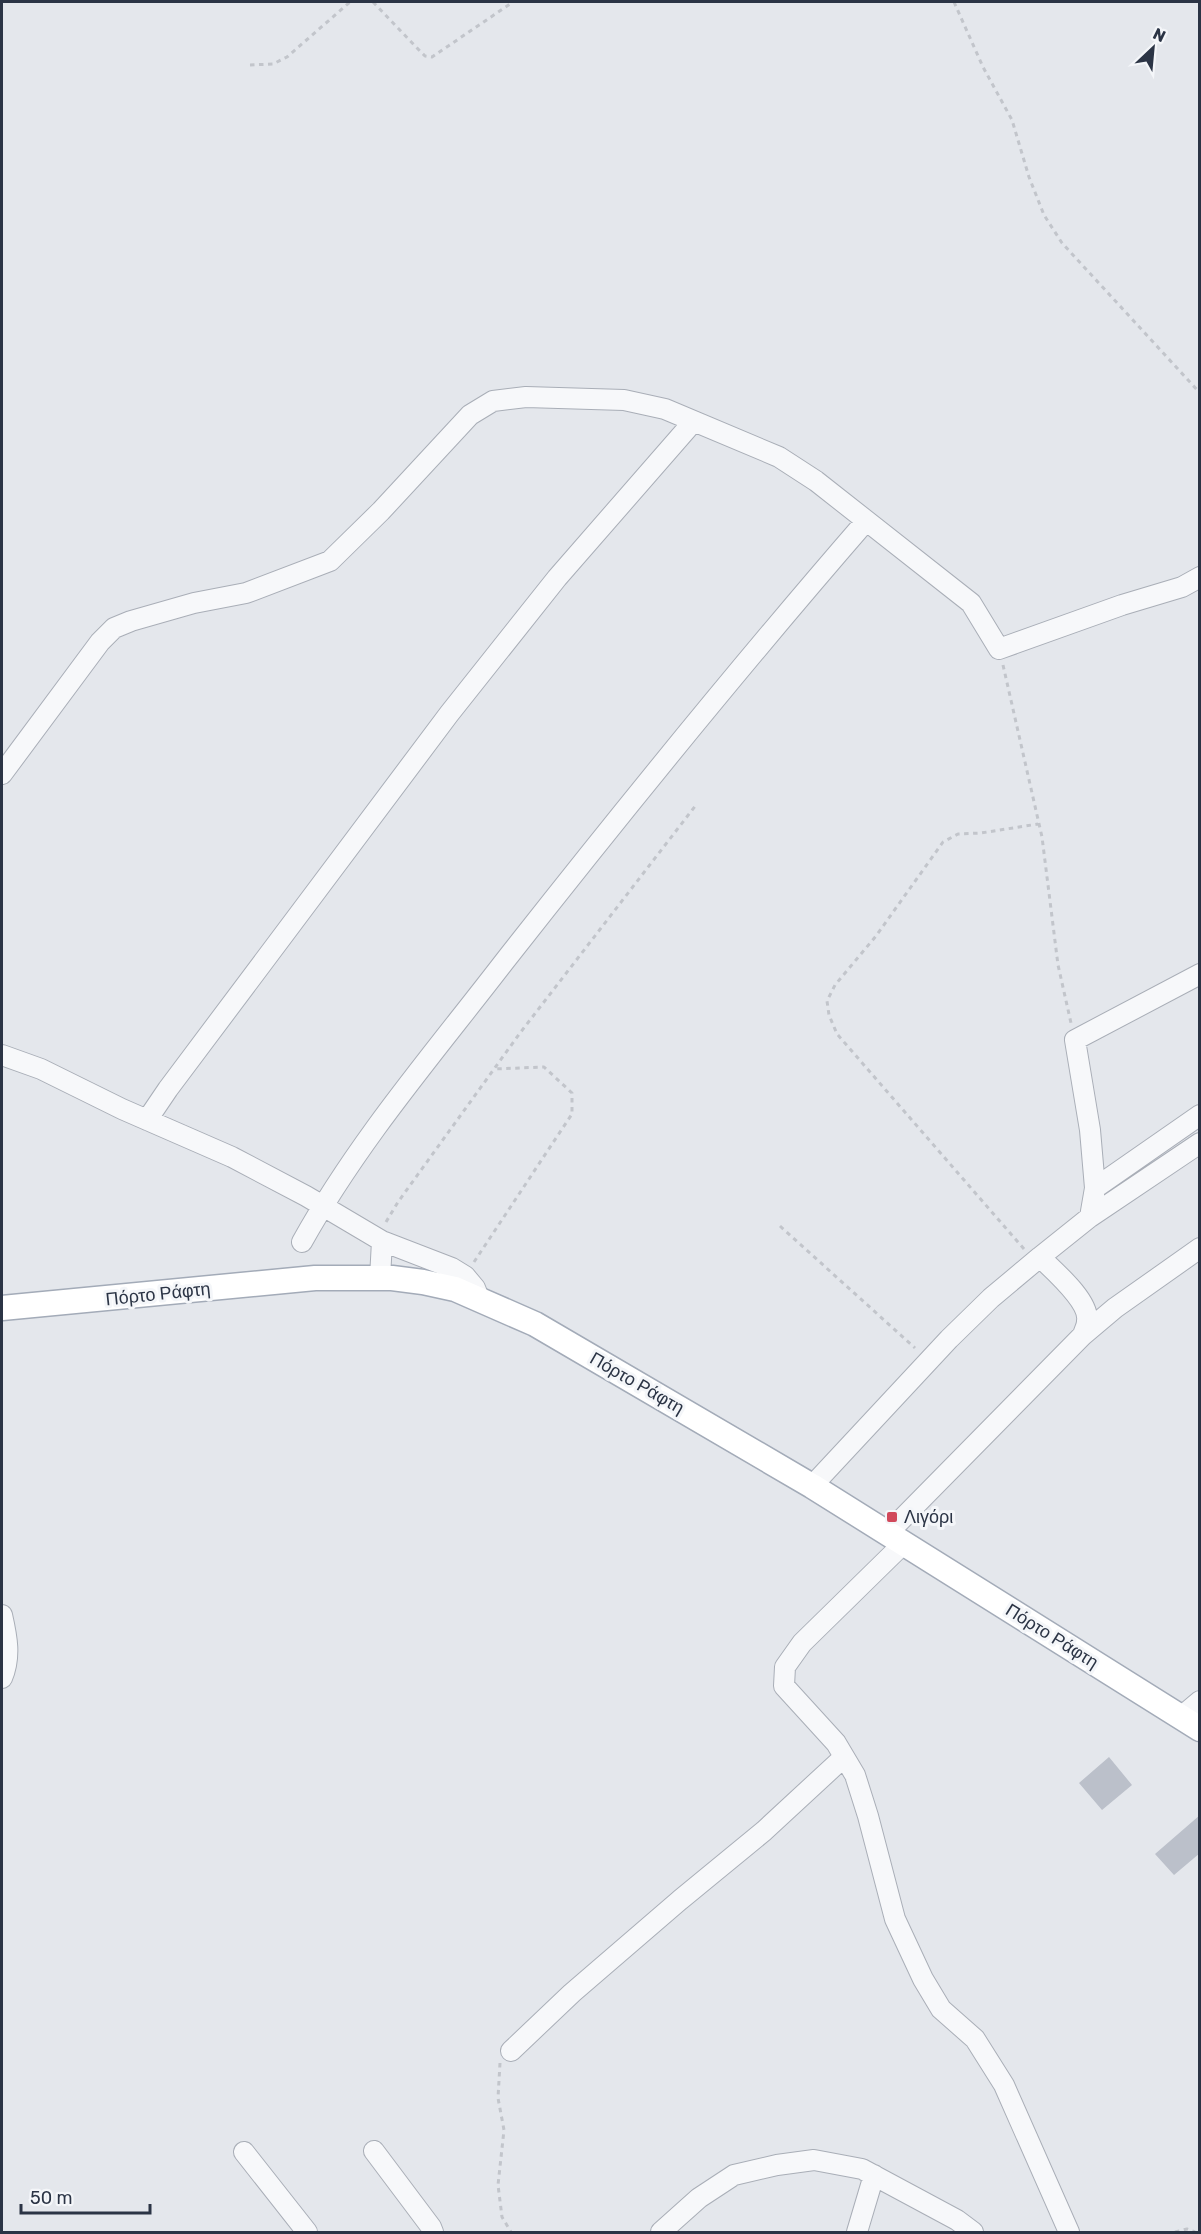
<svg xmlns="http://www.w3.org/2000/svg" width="1201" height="2234" viewBox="0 0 1201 2234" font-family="Rubik,sans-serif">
<rect width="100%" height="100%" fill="#e4e7ec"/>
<path fill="#bbc0ca" d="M1109 1757 1132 1785 1102 1810 1079 1783Z
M1200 1815V1853L1174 1875 1155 1854Z"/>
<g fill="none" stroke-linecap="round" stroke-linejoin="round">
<g stroke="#a9aeb7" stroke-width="22">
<path id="minor" d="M2 774 100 642 114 628 131 621 194 603 246 593 330 561 381 511 470 415 493 401 526 397 624 400 665 409 779 457 816 481 971 603 999 649 1122 605 1182 587 1200 577
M2 1055 41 1069 122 1109 232 1157 306 1196 382 1241 452 1268 465 1276 475 1288 479 1298
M147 1120 168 1089 449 714 557 578 693 422
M1095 1188 1200 1115
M1090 1217 1200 1143
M302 1242C358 1141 434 1053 504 962 621 813 741 665 866 521
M1040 1257 1090 1217 1095 1188 1090 1130 1075 1040 1200 974
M380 1278 382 1241
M812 1486 949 1339 991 1298 1040 1257C1053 1270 1090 1301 1087 1321 1087 1326 1084 1331 1083 1335
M888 1533 1083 1335 1115 1308 1200 1248
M904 1543 802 1643 785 1667 784 1686 836 1743 855 1775 868 1816 895 1919 923 1979 941 2009 975 2039 1004 2085 1069 2232
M2 1615C7 1637 11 1657 2 1678
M1181 1717 1200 1701
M511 2051 572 1993 680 1900 764 1831 844 1757
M374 2151 431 2227 433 2232
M244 2152 307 2232
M661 2232 699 2198 734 2175 777 2165 814 2160 862 2169 957 2220 973 2232
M857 2232 874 2175"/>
</g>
<g stroke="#a3abb8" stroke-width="27">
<path id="major" d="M2 1308 315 1278H392L423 1282 455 1289 535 1324 812 1486 1200 1729"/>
</g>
<path stroke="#c2c5cb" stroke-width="3" stroke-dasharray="4.5 4.5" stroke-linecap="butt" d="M373 2 418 49 425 56 432 57 513 2
M954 2 983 67 1012 120 1029 177 1044 215 1062 243 1200 393
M250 65 273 64 287 57 350 2
M1003 665 1042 837 1058 965 1071 1023
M386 1222 398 1202 520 1033 696 805
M780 1226 915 1348
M1024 1249 837 1034 829 1015 827 1001 835 985 876 936 943 842 958 834 981 833 1038 824
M474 1262 572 1114V1093L544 1067 493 1069
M500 2063 498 2098 504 2130 498 2185 502 2217 511 2232
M1175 2232 1187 2229 1195 2232"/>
<use href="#minor" stroke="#f7f8fa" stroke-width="20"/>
<use href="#major" stroke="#fff" stroke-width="24"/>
</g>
<rect fill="#d1495b" stroke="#f4f6f9" stroke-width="2" x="886" y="1511" width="12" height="12" rx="3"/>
<g text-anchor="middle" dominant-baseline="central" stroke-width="6" stroke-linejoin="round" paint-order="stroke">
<g font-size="18" fill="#2b3445" stroke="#f4f6f9">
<text transform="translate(158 1294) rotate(-6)">Πόρτο Ράφτη</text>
<text transform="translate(637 1383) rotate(30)">Πόρτο Ράφτη</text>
<text transform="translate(1052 1636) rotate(32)">Πόρτο Ράφτη</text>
</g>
<g font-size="18" fill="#2b3445" stroke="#f4f6f9" text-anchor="start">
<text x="904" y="1517">Λιγόρι</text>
</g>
</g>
<rect width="1201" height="2234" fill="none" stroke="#2b3445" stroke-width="6"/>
<g transform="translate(1153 48) rotate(26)" stroke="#f4f6f9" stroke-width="4.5" paint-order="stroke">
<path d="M0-4.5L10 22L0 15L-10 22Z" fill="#2b3445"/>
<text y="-9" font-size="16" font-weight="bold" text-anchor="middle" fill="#2b3445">N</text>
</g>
<path d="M21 2204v9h129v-9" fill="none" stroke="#2b3445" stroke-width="3"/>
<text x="30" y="2204" font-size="18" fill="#2b3445" stroke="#f4f6f9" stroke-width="4.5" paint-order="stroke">50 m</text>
</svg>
